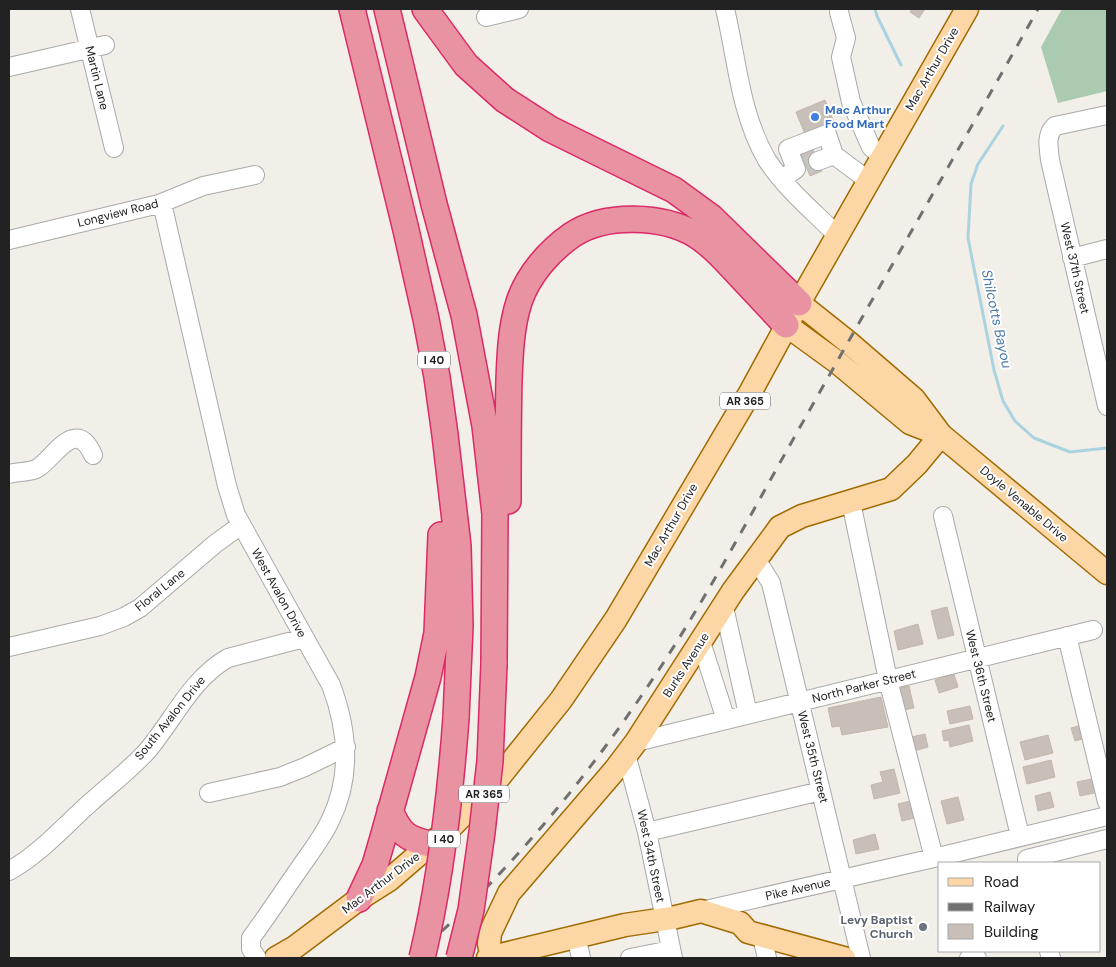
<svg xmlns="http://www.w3.org/2000/svg" width="1116" height="967" viewBox="0 0 1116 967" font-family="'DM Sans',sans-serif">
<rect width="100%" height="100%" fill="#f2efe9"/>
<path fill="#aacbaf" d="M1062 9H1107V91L1058 103 1041 47Z"/>
<g fill="none" stroke-linecap="round" stroke-linejoin="round">
<path stroke="#aad3df" stroke-width="3" d="M875 9 877 16 901 65
M1003 126 978 164 971 184 968 238 994 370 1003 401 1015 421 1034 438 1070 452 1107 448"/>
</g>
<path fill="#c7bfb8" stroke="#c4b6ab" d="M912 9H925L919 18 910 12Z
M825 100 834 122 805 134 796 112Z
M812 147 822 171 810 176 800 152Z
M947 607 954 635 938 639 931 611Z
M918 624 923 644 898 650 894 631Z
M954 674 958 687 939 693 935 680Z
M909 686 914 708 903 710 898 688Z
M881 697 888 727 842 735 840 726 832 727 828 708Z
M970 706 973 719 950 724 947 711Z
M969 725 973 741 950 747 949 740 944 741 942 731Z
M1082 725 1086 738 1075 741 1071 728Z
M925 734 928 747 914 751 911 737Z
M1048 735 1053 753 1025 760 1020 742Z
M1051 760 1055 777 1027 784 1023 767Z
M894 769 900 793 874 799 871 785 883 782 880 772Z
M1096 778 1099 792 1080 796 1077 782Z
M1050 792 1054 807 1038 811 1035 796Z
M958 797 964 820 947 824 941 801Z
M910 801 914 818 902 821 898 804Z
M875 834 879 849 856 854 853 840Z"/>
<g fill="none" stroke-linecap="round" stroke-linejoin="round">
<path stroke="#c8c6c1" stroke-width="18" stroke-dasharray="18 9" stroke-linecap="butt" d="M806 166 818 161"/>
<g stroke="#a9a9a9" stroke-width="20">
<path id="minor" d="M80 9 114 148
M725 9C737 59 740 114 767 160 785 188 814 212 838 236
M839 12 846 38 841 57 851 102 871 147 883 157
M486 17 519 9
M9 67 105 45
M1107 115 1055 126C1045 135 1049 149 1050 160L1107 406
M818 161 834 155
M782 179 796 169 788 149 827 134 834 155 869 181
M162 203 227 486 236 515 331 685C348 730 352 777 330 821 322 838 310 853 299 869 283 892 268 915 251 938V949L257 958
M9 240 159 204 203 186 255 175
M1072 258 1107 249
M9 474C16 472 30 472 36 469 52 462 75 414 93 455
M851 502 888 680 934 858
M943 516 1020 836
M756 559 771 583 861 958
M724 607 748 714
M1067 636 1107 802
M701 642 726 720
M9 647 100 626 124 617 140 608 215 544 241 525
M636 742 1093 630
M626 754 647 832 673 958
M209 793 280 777 305 767 346 747
M647 832 821 791
M1028 863 1027 859 1107 839
M9 871C40 854 65 825 91 802 110 785 131 769 148 750 174 719 192 678 228 658L304 638
M701 911 934 858 1107 816
M576 936 581 958
M762 937 767 958
M1049 951 1051 958
M630 958 671 950
M969 958H977"/>
</g>
<g stroke="#a06b00" stroke-width="25">
<path id="major" d="M799 303 848 342 914 399 941 435 1107 573
M786 325 837 362 910 423 941 435
M276 958 295 947 359 899 389 880 453 825 492 786 561 700 616 619 751 391 799 303 967 9
M488 958 625 925 672 918 701 911 740 923 748 932 844 958
M492 958 489 944 490 933 509 893 614 771 636 742 733 591 780 527 802 516 891 489 917 464 941 435"/>
</g>
<g stroke="#dc2a67" stroke-width="28">
<path id="highway" d="M352 9 406 230 426 319 437 377 445 435 458 546 460 626 456 718
M387 9 434 204 464 315 485 426 495 514 494 664
M425 9 466 65 505 100 550 129 674 190 711 217 799 303
M508 501C508 461 508 420 509 380 510 354 511 327 519 302 528 275 549 251 572 235 605 213 663 215 696 235 713 246 726 261 740 276 755 292 771 309 786 325
M390 811C400 833 406 839 430 844
M359 899 375 865 384 834 428 677 437 633 441 535"/>
</g>
<use href="#minor" stroke="#fff" stroke-width="18"/>
<use href="#major" stroke="#fcd6a4" stroke-width="22"/>
<use href="#highway" stroke="#e892a2" stroke-width="25"/>
<path stroke="#707070" stroke-width="3" stroke-dasharray="10 10" stroke-linecap="butt" d="M412 958C503 879 581 786 648 686 707 599 756 504 808 413 884 278 962 144 1038 9"/>
<g stroke="#dc2a67" stroke-width="28" stroke-linecap="butt">
<path id="highway-bridge" d="M422 958C441 879 450 799 456 718
M459 958 471 910 482 832 490 761 494 664"/>
</g>
<use href="#highway-bridge" stroke="#e892a2" stroke-width="25"/>
</g>
<circle fill="#3f7fe0" stroke="#fff" stroke-width="2" cx="815" cy="117" r="5"/>
<circle fill="#6b7280" stroke="#fff" stroke-width="2" cx="923" cy="927" r="5"/>
<g text-anchor="middle" dominant-baseline="central" stroke-width="4" stroke-linejoin="round" paint-order="stroke">
<g fill="#fff" stroke="#646464" stroke-width="1">
<rect x="418" y="351.5" width="32" height="17" rx="4"/>
<rect x="720" y="392.5" width="50" height="17" rx="4"/>
<rect x="459" y="785.5" width="50" height="17" rx="4"/>
<rect x="428" y="830.5" width="32" height="17" rx="4"/>
</g>
<g font-size="11" font-weight="bold" fill="#222">
<text x="434" y="360">I 40</text>
<text x="745" y="401">AR 365</text>
<text x="484" y="794">AR 365</text>
<text x="444" y="839">I 40</text>
</g>
<g font-size="12" fill="#222" stroke="#fff">
<text transform="translate(932 69) rotate(-60)">Mac Arthur Drive</text>
<text transform="translate(97 78) rotate(76)">Martin Lane</text>
<text transform="translate(118 213) rotate(-14)">Longview Road</text>
<text transform="translate(1075 268) rotate(77)">West 37th Street</text>
<text transform="translate(1024 504) rotate(40)">Doyle Venable Drive</text>
<text transform="translate(671 525) rotate(-60)">Mac Arthur Drive</text>
<text transform="translate(160 590) rotate(-39)">Floral Lane</text>
<text transform="translate(279 593) rotate(61)">West Avalon Drive</text>
<text transform="translate(686 665) rotate(-57)">Burks Avenue</text>
<text transform="translate(981 676) rotate(76)">West 36th Street</text>
<text transform="translate(864 686) rotate(-14)">North Parker Street</text>
<text transform="translate(170 718) rotate(-51)">South Avalon Drive</text>
<text transform="translate(813 757) rotate(76)">West 35th Street</text>
<text transform="translate(651 856) rotate(78)">West 34th Street</text>
<text transform="translate(381 883) rotate(-37)">Mac Arthur Drive</text>
<text transform="translate(798 889) rotate(-13)">Pike Avenue</text>
</g>
<g font-size="12" font-weight="bold" fill="#366cbe" stroke="#fff" text-anchor="start">
<text x="825" y="110">Mac Arthur<tspan x="825" dy="14">Food Mart</tspan></text>
</g>
<g font-size="12" font-weight="bold" fill="#5b616d" stroke="#fff" text-anchor="end">
<text x="913" y="920">Levy Baptist<tspan x="913" dy="14">Church</tspan></text>
</g>
<g font-size="14" font-style="italic" fill="#4a7aab" stroke="#fff">
<text transform="translate(997 319) rotate(78)">Shilcotts Bayou</text>
</g>
</g>
<rect width="1116" height="967" fill="none" stroke="#222222" stroke-width="20"/>
<rect x="938" y="862" width="162" height="90" fill="#ffffff" stroke="#a7a7a7"/>
<rect x="948" y="878" width="25" height="8" fill="#fcd6a4" stroke="#a7a7a7"/>
<text x="984" y="887" font-size="15" fill="#222222">Road</text>
<rect x="948" y="903" width="25" height="8" fill="#707070" stroke="#a7a7a7"/>
<text x="984" y="912" font-size="15" fill="#222222">Railway</text>
<rect x="948" y="924" width="25" height="15" fill="#c7bfb8" stroke="#a7a7a7"/>
<text x="984" y="937" font-size="15" fill="#222222">Building</text>
</svg>
